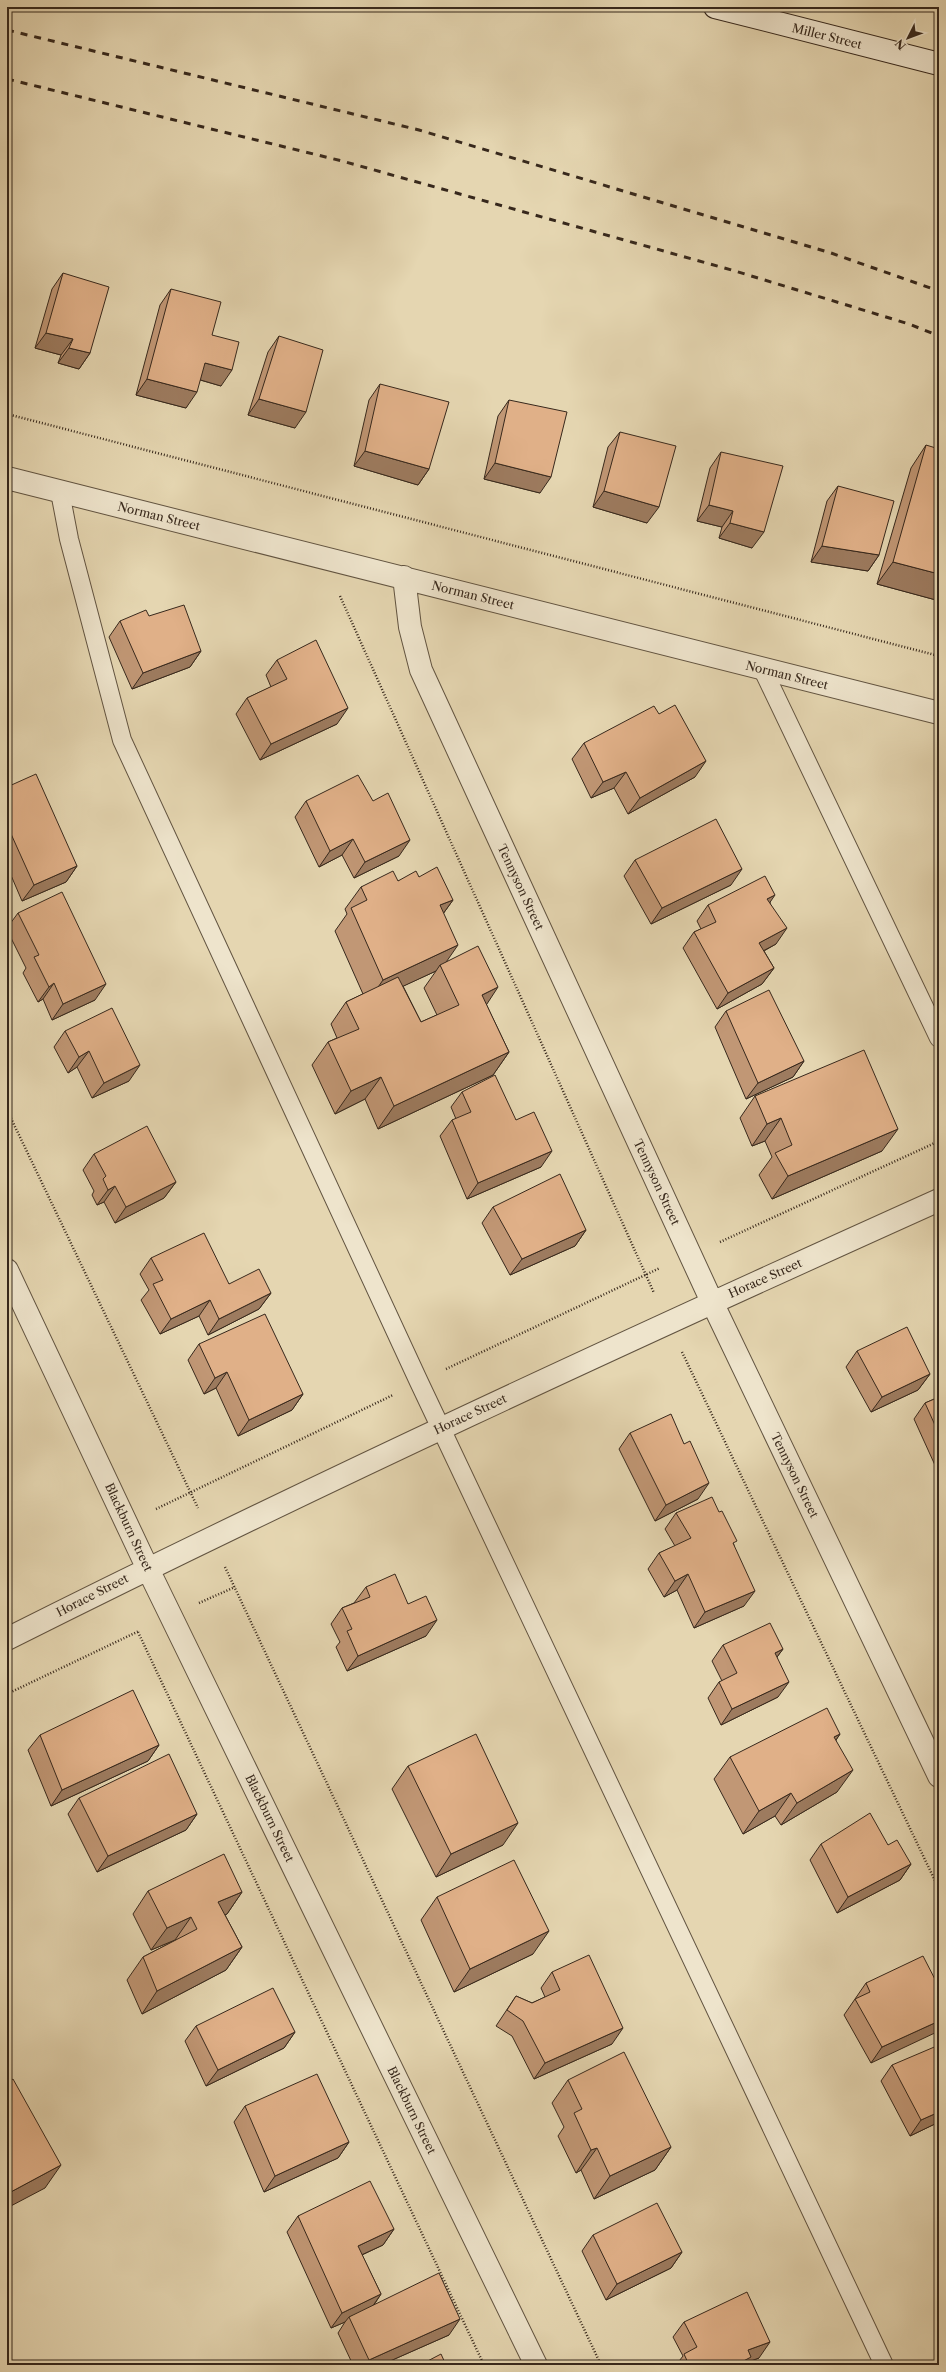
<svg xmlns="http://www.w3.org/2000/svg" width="946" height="2372" viewBox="0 0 946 2372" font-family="'Libre Caslon Text',serif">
<rect width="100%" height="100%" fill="#e5d6b1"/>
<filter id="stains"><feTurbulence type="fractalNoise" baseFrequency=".005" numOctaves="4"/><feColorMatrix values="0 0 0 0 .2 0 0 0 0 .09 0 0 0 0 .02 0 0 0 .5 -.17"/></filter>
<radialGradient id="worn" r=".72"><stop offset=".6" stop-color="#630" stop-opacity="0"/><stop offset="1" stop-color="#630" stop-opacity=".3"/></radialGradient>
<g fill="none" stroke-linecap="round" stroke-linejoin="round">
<g stroke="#625441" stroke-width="20">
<path id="service" d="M60 492 69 539 122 740 419 1382 884 2365
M763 670 939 1038"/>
</g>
<g stroke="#625441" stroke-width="24">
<path id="minor" d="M7 478 939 713
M404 577 410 627 421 670 712 1302 939 1776
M7 1270 147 1567 536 2365
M7 1639C314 1485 626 1341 939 1200"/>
</g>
<g stroke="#37281c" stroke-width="24">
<path id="secondary" d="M715 7 939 64"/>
</g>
<path stroke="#37281c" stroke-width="2.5" stroke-dasharray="1 2" stroke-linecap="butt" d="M7 414 939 656
M340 596 654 1293
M7 1110 198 1508
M720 1242 939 1141
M682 1352 939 1889
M446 1369 660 1268
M156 1509 393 1395
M225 1567 601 2365
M199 1603 235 1587
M138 1632 484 2365
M7 1694 139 1631"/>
<use href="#service" stroke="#eee4cc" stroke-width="18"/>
<use href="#minor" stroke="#eee4cc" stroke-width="22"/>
<use href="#secondary" stroke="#eee4cc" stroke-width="22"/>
<path stroke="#37281c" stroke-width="3" stroke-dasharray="7 7" stroke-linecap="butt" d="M7 30 419 130 831 253 939 291
M7 79 342 161 735 271 909 324 939 336"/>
</g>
<path fill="#c19775" stroke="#37281c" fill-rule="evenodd" d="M63 273 90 353 79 369 58 363 61 355 35 348 52 289Z
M171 289 212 335 221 386 200 380 186 408 136 395 160 305Z
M279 336 295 428 248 415 268 352Z
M380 384 429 469 418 485 354 466 369 400Z
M509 400 540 493 484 479 498 416Z
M620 432 647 523 593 507 608 447Z
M926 445 936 600 877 584 911 468Z
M721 452 752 548 719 538 722 527 697 521 710 468Z
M838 486 879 555 868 571 811 562 827 501Z
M120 621 201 651 190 667 132 689 109 637Z
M277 660 337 724 260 760 236 714 247 698 271 687 266 675Z
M584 743 695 777 628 814 614 788 591 798 572 759Z
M7 787 77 866 66 882 22 901 7 866Z
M306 801 399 856 354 878 342 855 319 867 295 817Z
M635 860 731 885 651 924 624 876Z
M419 877 453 900 443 914 446 962 486 1004 509 1052 493 1075 378 1129 365 1099 335 1114 312 1065 328 1042 337 1038 331 1024 346 1002 363 994 335 931 347 914 345 909 361 887 398 881ZM436 971 424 988 437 1015 421 1022 403 986Z
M770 902 776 944 764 951 774 968 762 984 717 1009 683 948 694 932 701 929 697 921 708 905Z
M18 913 95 1000 52 1020 43 999 38 1002 23 973 26 968 7 930V928Z
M726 1011 804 1061 793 1077 746 1099 715 1027Z
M65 1031 129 1081 92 1098 77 1067 68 1073 54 1047Z
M462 1092 516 1120 541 1167 467 1199 440 1136 452 1120 456 1119 451 1107Z
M755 1096 882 1151 772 1199 759 1175 772 1157 765 1141 752 1146 740 1118Z
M94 1154 176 1182 164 1198 115 1223 104 1202 97 1205 92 1195 94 1191 83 1170Z
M493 1207 586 1230 575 1246 510 1275 482 1223Z
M151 1258 229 1284 271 1293 259 1309 208 1335 199 1316 160 1334 141 1300 149 1290 140 1274Z
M199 1344 303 1394 292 1410 238 1436 216 1388 204 1394 188 1360Z
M857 1351 930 1374 918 1390 871 1412 846 1367Z
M939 1397V1474L914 1419 925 1403Z
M630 1433 698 1499 655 1521 619 1449Z
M719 1512 734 1545 744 1606 694 1628 677 1590 664 1597 648 1569 659 1553 675 1546 665 1529 676 1513Z
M366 1587 408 1604 426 1636 347 1671 336 1647 340 1642 331 1624 342 1608 354 1603Z
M723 1645 783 1649 777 1657 778 1697 721 1725 708 1698 719 1682 722 1681 712 1661Z
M840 1734 836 1740 837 1792 781 1825 775 1816 743 1834 714 1779 730 1757Z
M40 1735 159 1745 148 1761 51 1806 28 1750Z
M408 1766 503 1845 436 1877 392 1789Z
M79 1798 197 1814 186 1830 97 1872 68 1814Z
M821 1844 888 1845 911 1864 900 1880 837 1913 810 1860Z
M148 1891 242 1892 227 1914 225 1915 242 1947 226 1970 142 2014 127 1980 143 1957 176 1940H175L151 1950 133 1914Z
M437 1897 533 1954 454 1992 421 1920Z
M552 1972 612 2044 534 2079 512 2036 496 2026 516 1996 532 2003 545 1997 541 1988Z
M866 1983 939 1988 871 2063 844 2015Z
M196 2026 295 2032 284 2048 206 2086 185 2041Z
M892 2065 939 2122 910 2136 881 2081Z
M568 2080 671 2147 655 2170 594 2199 581 2170 576 2173 558 2136 564 2127 552 2103Z
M245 2106 349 2142 338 2158 264 2192 234 2122Z
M298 2216 394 2229 383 2245 362 2255 381 2294 374 2305 449 2335 381 2365H353L338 2333 345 2322 331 2328 287 2232Z
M593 2235 682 2252 671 2268 606 2300 582 2251Z
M684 2322 759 2358 748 2362 745 2365H676L683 2356 673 2337Z"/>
<path fill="#9d7b5f" stroke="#37281c" d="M46 333 73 339 61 355 35 348Z
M69 348 90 353 79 369 58 363Z
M205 363 232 370 221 386 194 378Z
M147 379 197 392 186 408 136 395Z
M259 399 306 412 295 428 248 415Z
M365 451 429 469 418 485 354 466Z
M495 463 551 477 540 493 484 479Z
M604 491 659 507 647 523 593 507Z
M709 505 733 511 722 527 697 521Z
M730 523 764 532 752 548 719 538Z
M822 546 879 555 868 571 811 562Z
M893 562 939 574V596L936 600 877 584Z
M201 651 190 667 132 689 143 673Z
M348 708 337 724 260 760 271 744Z
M706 761 695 777 628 814 640 798Z
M626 772 614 788 591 798 603 782Z
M353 839 342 855 319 867 330 851Z
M410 840 399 856 354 878 365 862Z
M77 866 66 882 22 901 34 885Z
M742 869 731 885 651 924 662 908Z
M775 895 764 911 767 899Z
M453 900 437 922 440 905Z
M787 928 776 944 748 959 759 943Z
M458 945 442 968 440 965 436 971 367 1003 383 980Z
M774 968 762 984 717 1009 728 993Z
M54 983 43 999 38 1002 49 987Z
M106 984 95 1000 52 1020 63 1004Z
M498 987 483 1010 482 995Z
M89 1051 77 1067 68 1073 79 1057Z
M509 1052 493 1075 378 1129 394 1106Z
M804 1061 793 1077 746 1099 758 1083Z
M140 1065 129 1081 92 1098 104 1083Z
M381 1077 365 1099 335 1114 351 1091Z
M781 1118 765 1141 752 1146 767 1124Z
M898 1129 882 1151 772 1199 788 1176Z
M552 1151 541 1167 467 1199 478 1183Z
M176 1182 164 1198 115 1223 126 1207Z
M115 1186 104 1202 97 1205 108 1190Z
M586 1230 575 1246 510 1275 522 1259Z
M271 1293 259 1309 208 1335 219 1319Z
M210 1300 199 1316 160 1334 171 1319Z
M227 1372 216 1388 204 1394 215 1378Z
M930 1374 918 1390 871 1412 882 1397Z
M303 1394 292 1410 238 1436 249 1420Z
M709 1483 698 1499 655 1521 666 1505Z
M688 1574 677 1590 664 1597 675 1581Z
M755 1591 744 1606 694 1628 705 1612Z
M437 1620 426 1636 347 1671 358 1656Z
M783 1649 771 1665 775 1653Z
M789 1682 778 1697 721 1725 732 1709Z
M840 1734 825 1756 834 1737Z
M159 1745 148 1761 51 1806 62 1790Z
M853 1770 837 1792 781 1825 797 1803Z
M791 1793 775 1816 743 1834 759 1811Z
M197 1814 186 1830 97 1872 108 1856Z
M518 1823 503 1845 436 1877 451 1854Z
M911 1864 900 1880 837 1913 848 1897Z
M242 1892 227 1914 202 1924 218 1902Z
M191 1917 175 1940 151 1950 167 1928Z
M549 1931 533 1954 454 1992 470 1969Z
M242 1947 226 1970 142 2014 157 1991Z
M939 2021V2031L871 2063 882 2047Z
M623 2028 612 2044 534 2079 545 2063Z
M295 2032 284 2048 206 2086 218 2070Z
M939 2112V2122L910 2136 921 2120Z
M349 2142 338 2158 264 2192 275 2176Z
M671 2147 655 2170 594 2199 610 2176Z
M597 2148 581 2170 576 2173 591 2150Z
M61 2165 45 2188 7 2208V2194Z
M394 2229 383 2245 346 2262 358 2246Z
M682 2252 671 2268 606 2300 617 2284Z
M381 2294 370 2310 349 2317 345 2322 331 2328 342 2313Z
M460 2319 449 2335 381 2365H365L369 2360Z
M770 2342 759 2358 748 2362 745 2365H736L748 2350Z"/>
<path fill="#e0b088" stroke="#37281c" d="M63 273 109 287 90 353 69 348 73 339 46 333Z
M171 289 221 302 212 335 239 342 232 370 205 363 197 392 147 379Z
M279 336 323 350 306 412 259 399Z
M380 384 449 402 429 469 365 451Z
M509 400 567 412 551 477 495 463Z
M620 432 676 446 659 507 604 491Z
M926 445 939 449V574L893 562Z
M721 452 783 466 764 532 730 523 733 511 709 505Z
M838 486 894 501 879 555 822 546Z
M184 605 201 651 143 673 120 621 146 610 149 616Z
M316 640 348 708 271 744 247 698 287 679 277 660Z
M675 705 706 761 640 798 626 772 603 782 584 743 654 706 659 714Z
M36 774 77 866 34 885 7 825V787Z
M358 775 373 801 388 793 410 840 365 862 353 839 330 851 306 801Z
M716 819 742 869 662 908 635 860Z
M437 867 453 900 440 905 458 945 383 980 351 908 367 900 361 887 393 871 398 881 416 871 419 877Z
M765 876 775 895 767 899 787 928 759 943 774 968 728 993 694 932 716 922 708 905Z
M62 892 106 984 63 1004 54 983 49 987 34 957 39 955 18 913Z
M478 946 498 987 482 995 509 1052 394 1106 381 1077 351 1091 328 1042 359 1029 346 1002 398 977 421 1022 459 1005 440 965Z
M769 990 804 1061 758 1083 726 1011Z
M112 1008 140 1065 104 1083 89 1051 79 1057 65 1031Z
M864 1050 898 1129 788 1176 775 1153 792 1145 781 1118 767 1124 755 1096Z
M495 1075 516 1120 534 1112 552 1151 478 1183 452 1120 471 1112 462 1092Z
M147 1126 176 1182 126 1207 115 1186 108 1190 103 1179 106 1176 94 1154Z
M560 1174 586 1230 522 1259 493 1207Z
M204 1233 229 1284 259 1269 271 1293 219 1319 210 1300 171 1319 153 1284 163 1280 151 1258Z
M265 1314 303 1394 249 1420 227 1372 215 1378 199 1344Z
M907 1327 930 1374 882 1397 857 1351Z
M939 1397V1434L925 1403Z
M671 1414 684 1444 690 1441 709 1483 666 1505 630 1433Z
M712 1497 719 1512 722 1511 737 1541 733 1543 755 1591 705 1612 688 1574 675 1581 659 1553 691 1538 676 1513Z
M395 1574 408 1604 426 1596 437 1620 358 1656 347 1631 352 1629 342 1608 370 1597 366 1587Z
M770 1623 783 1649 775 1653 789 1682 732 1709 719 1682 737 1673 723 1645Z
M133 1690 159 1745 62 1790 40 1735Z
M827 1708 840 1734 834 1737 853 1770 797 1803 791 1793 759 1811 730 1757Z
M476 1734 518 1823 451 1854 408 1766Z
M169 1754 197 1814 108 1856 79 1798Z
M870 1813 888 1845 897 1840 911 1864 848 1897 821 1844Z
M224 1854 242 1892 218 1902 242 1947 157 1991 143 1957 197 1929 191 1917 167 1928 148 1891Z
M514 1860 549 1931 470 1969 437 1897Z
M589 1955 623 2028 545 2063 523 2021 507 2010 516 1996 532 2003 560 1990 552 1972Z
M923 1956 939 1987V2021L882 2047 855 1999 870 1992 866 1983Z
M273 1988 295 2032 218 2070 196 2026Z
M939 2045V2112L921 2120 892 2065Z
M624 2052 671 2147 610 2176 597 2148 591 2150 574 2113 582 2109 568 2080Z
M317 2074 349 2142 275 2176 245 2106Z
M13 2079 61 2165 7 2194V2083Z
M370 2181 394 2229 358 2246 381 2294 342 2313 298 2216Z
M657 2203 682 2252 617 2284 593 2235Z
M439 2273 460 2319 369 2360 349 2317Z
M747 2292 770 2342 748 2350 751 2357 736 2365H689L684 2354 697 2347 684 2322Z
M441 2354 446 2365H420Z"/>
<g text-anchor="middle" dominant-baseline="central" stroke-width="3" stroke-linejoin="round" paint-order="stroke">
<g font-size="12" fill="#37281c" stroke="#eee4cc">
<text transform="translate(827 36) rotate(14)">Miller Street</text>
<text transform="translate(159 516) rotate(14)">Norman Street</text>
<text transform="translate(473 595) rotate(14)">Norman Street</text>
<text transform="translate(787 675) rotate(14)">Norman Street</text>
<text transform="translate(521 887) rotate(65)">Tennyson Street</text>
<text transform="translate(657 1182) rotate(65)">Tennyson Street</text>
<text transform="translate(765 1278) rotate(-24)">Horace Street</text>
<text transform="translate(470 1414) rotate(-25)">Horace Street</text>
<text transform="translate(795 1475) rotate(64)">Tennyson Street</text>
<text transform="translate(129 1527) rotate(65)">Blackburn Street</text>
<text transform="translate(92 1595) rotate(-27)">Horace Street</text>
<text transform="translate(270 1818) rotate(64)">Blackburn Street</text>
<text transform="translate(412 2110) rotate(64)">Blackburn Street</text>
</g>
</g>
<rect width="946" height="2372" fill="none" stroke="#e5d6b1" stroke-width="24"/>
<rect x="8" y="8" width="930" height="2356" fill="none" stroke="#37281c" stroke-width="2"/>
<rect x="12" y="12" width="922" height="2348" fill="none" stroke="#37281c"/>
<g transform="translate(908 38) rotate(228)" stroke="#eee4cc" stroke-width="3" paint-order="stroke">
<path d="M0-3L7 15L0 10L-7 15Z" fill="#37281c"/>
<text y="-6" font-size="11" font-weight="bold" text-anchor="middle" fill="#37281c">N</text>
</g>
<rect width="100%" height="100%" filter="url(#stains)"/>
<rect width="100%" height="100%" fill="url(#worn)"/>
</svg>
